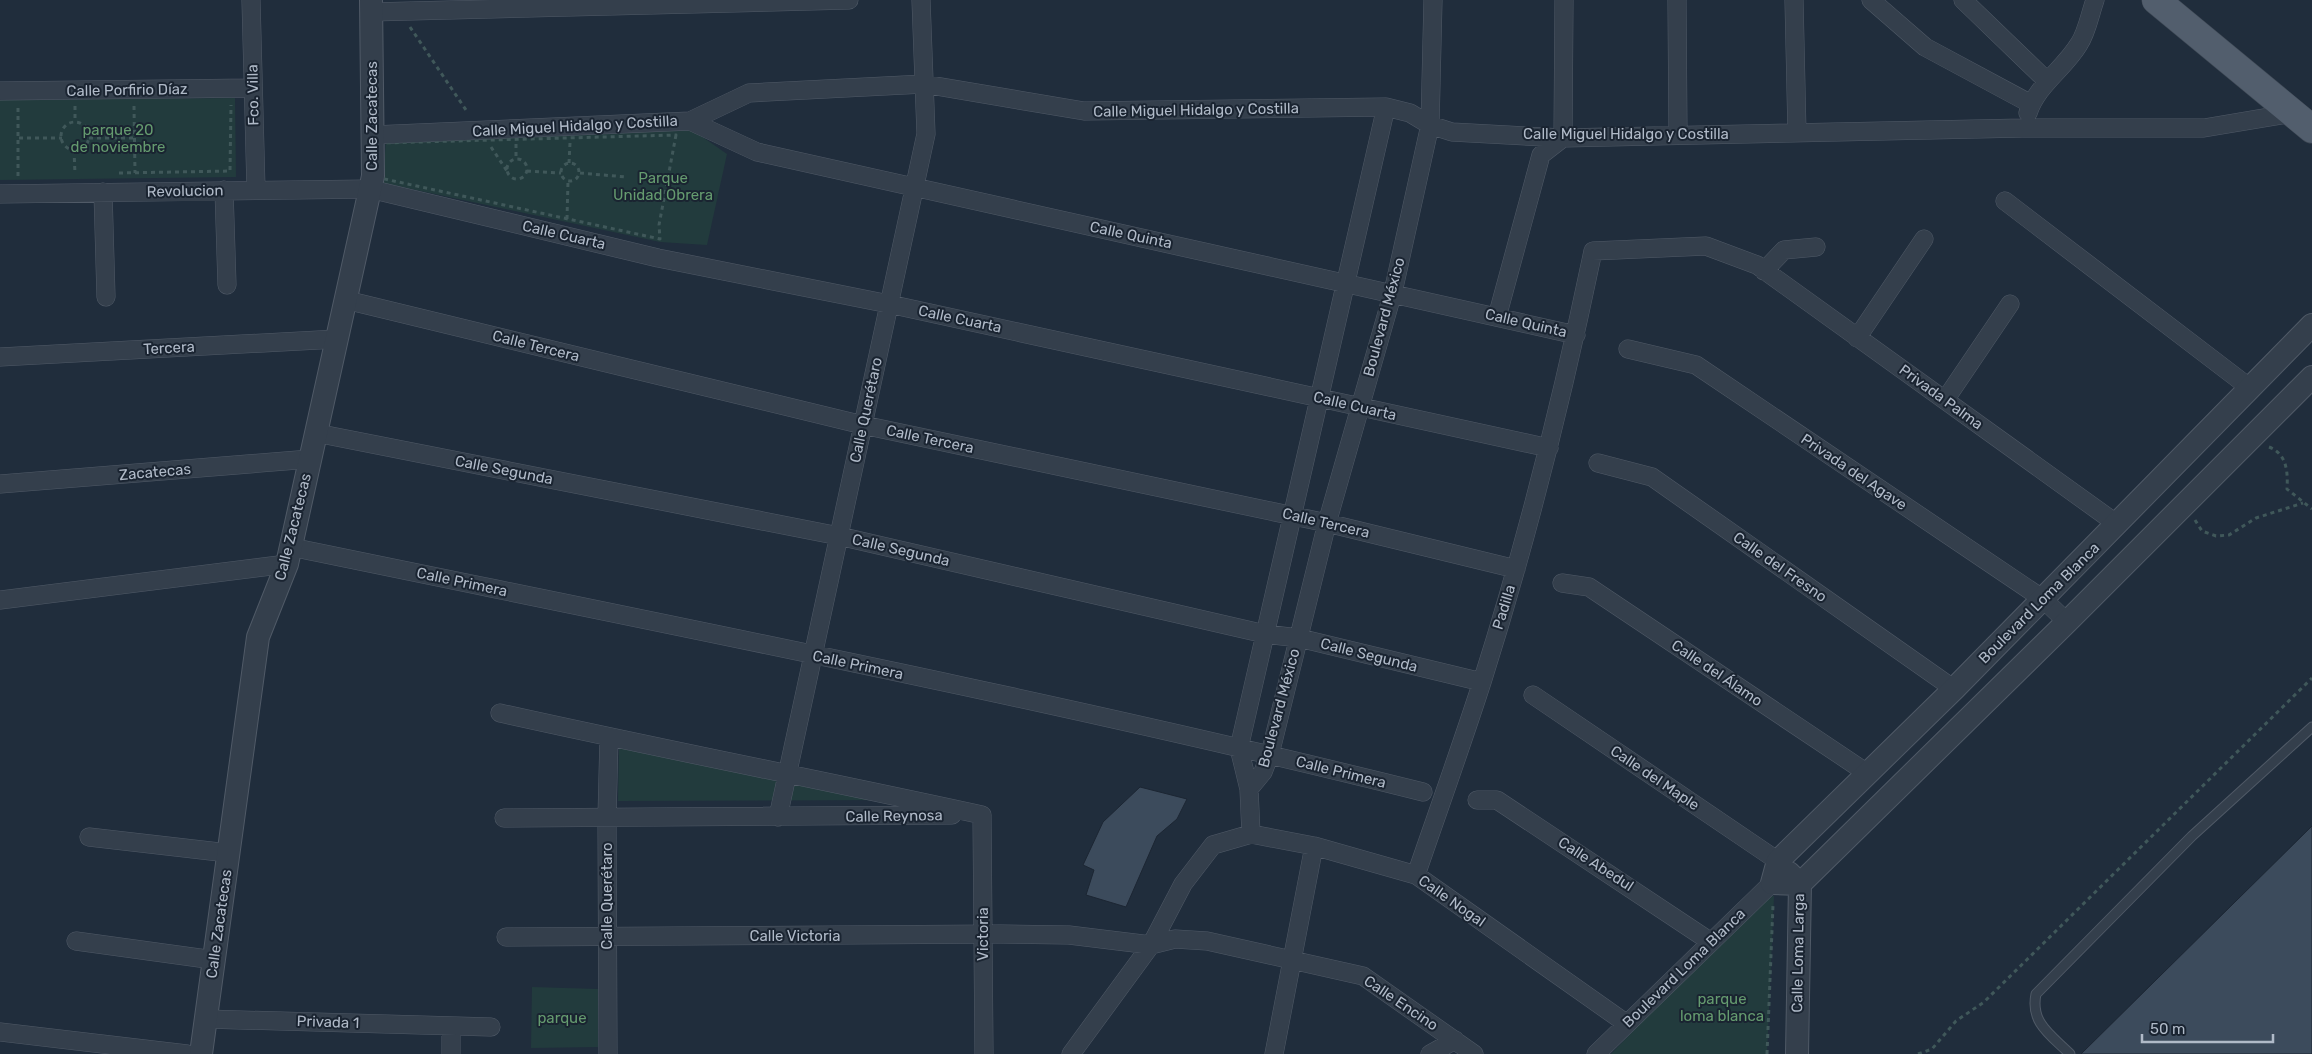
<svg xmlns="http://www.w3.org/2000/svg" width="2312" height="1054" viewBox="0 0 2312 1054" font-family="Rubik,sans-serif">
<rect width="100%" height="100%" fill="#202d3c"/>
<path fill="#223b3d" d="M235 98 236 177 0 180V100Z
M691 129 727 154 707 245 660 242 383 183 386 139Z
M619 746 896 800 618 801Z
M1774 896 1767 1054H1611L1763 897Z
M532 987 598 989V1047L531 1048Z"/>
<path fill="#3c4b5c" stroke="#1c2633" d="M1140 787 1187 799 1177 819 1157 836 1126 907 1086 895 1094 870 1083 865 1103 822Z
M2312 826V1054H2081Z"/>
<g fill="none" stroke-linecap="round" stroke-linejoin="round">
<g stroke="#505a67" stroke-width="11">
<path id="service" d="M2070 1054C2051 1035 2030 1023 2036 994L2192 836 2312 727"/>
</g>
<g stroke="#505a67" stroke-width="19">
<path id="minor" d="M251 0 256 189
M1677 0 1678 135
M1794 0 1797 133
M1871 0 1925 47 2031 104
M1963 0 2047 81
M371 12 849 0
M0 91 253 88
M2028 113C2037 85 2064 69 2079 44 2087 32 2090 14 2095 0
M690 121 757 152 1576 335
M373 135 690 121 749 93 924 84 1084 111 1386 107 1410 113 1430 125 1452 132 1563 138 2023 128H2204L2293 113
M224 190 227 285
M103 192 106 297
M0 194 370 189 658 258 889 304 1549 448
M2005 201 2250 388
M1764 271 1784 250 1816 247
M346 300 863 425 1327 523 1516 569
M1497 317 1541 155 1563 138 1564 0
M1857 338 1924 239
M1628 349 1696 365 2043 599 2067 622
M0 357 337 339
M1945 400 2010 304
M316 433 839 536 1265 634 1299 638 1482 682
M1598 463 1652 477 1954 689
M0 484 310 459
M291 547C669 625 1049 699 1423 792
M1562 583 1589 587 1867 773
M0 600 287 564
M1533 695 1778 861
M500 713C661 749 822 780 982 815
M1249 789 1263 772 1270 754 1327 523 1393 292 1430 125 1433 0
M1477 800H1497L1711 942
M982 815 984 1054
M778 817 926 134 921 0
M504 818 952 815
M1251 834 1314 846 1416 875 1627 1024
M89 837 228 853
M1416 875C1438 811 1461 747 1482 682 1527 540 1563 396 1593 251L1706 246 1757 265 2117 524
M506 937 1001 934 1069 935 1151 945 1175 939 1207 941 1363 976 1474 1054
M76 941 214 960
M206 1019 491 1027
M0 1032 187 1054
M451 1054V1026
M608 1054 607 818 609 737
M1071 1054 1151 945 1183 884 1213 845 1251 834 1249 789 1239 748 1386 107
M1274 1054 1314 846
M1430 1054 1455 1040
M1596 1054 1772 883"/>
</g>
<g stroke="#505a67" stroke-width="24">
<path id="tertiary" d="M2312 325 1954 689 1778 861 1772 883 1800 884 2067 622 2312 377
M1789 873 1800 884 1797 1054
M201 1054 258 637 287 564 373 176 371 0"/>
</g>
<g stroke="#3e4855" stroke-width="29">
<path id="primary" d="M2156 0 2312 129"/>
</g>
<path stroke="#40585a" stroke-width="3" stroke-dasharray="4 4" stroke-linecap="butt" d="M410 27 468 113
M75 106V122
M134 106 135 173
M61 136a14 14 0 1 1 28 0a14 14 0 1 1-28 0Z
M676 135 659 225 660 239 380 178 382 143Z
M19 138H62
M89 138H134
M516 144V160
M491 147 507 171
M74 150 75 174
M507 169a10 10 0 1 1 20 0a10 10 0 1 1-20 0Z
M561 172a9 9 0 1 1 18 0a9 9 0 1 1-18 0Z
M569 163 570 143
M527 171 561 173
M119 173 230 171 231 105
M580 173 626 177
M18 176V108
M567 219 568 181
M2269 447C2287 454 2288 472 2287 489L2312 509
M2195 520 2202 531 2216 536 2229 535 2256 518 2303 503
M1767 1054 1773 905
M1918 1054 1932 1049 1956 1021 1984 1002 2312 678"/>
<use href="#service" stroke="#343f4c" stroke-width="9"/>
<use href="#minor" stroke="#343f4c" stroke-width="18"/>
<use href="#tertiary" stroke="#343f4c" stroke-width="22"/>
<use href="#primary" stroke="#525e6d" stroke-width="28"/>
</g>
<g text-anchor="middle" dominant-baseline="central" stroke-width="4" stroke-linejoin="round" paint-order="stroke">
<g font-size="15" fill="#b0bac8" stroke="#1a2431">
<text transform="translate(127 90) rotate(-1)">Calle Porfirio Díaz</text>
<text transform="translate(253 95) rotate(-91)">Fco. Villa</text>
<text transform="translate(1196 110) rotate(-1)">Calle Miguel Hidalgo y Costilla</text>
<text transform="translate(372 116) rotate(-90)">Calle Zacatecas</text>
<text transform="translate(575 126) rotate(-3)">Calle Miguel Hidalgo y Costilla</text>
<text x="1626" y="134">Calle Miguel Hidalgo y Costilla</text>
<text transform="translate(185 191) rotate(-1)">Revolucion</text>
<text transform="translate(564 235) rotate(13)">Calle Cuarta</text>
<text transform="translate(1131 235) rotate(12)">Calle Quinta</text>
<text transform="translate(1384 317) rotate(-75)">Boulevard México</text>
<text transform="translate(960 319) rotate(12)">Calle Cuarta</text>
<text transform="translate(1526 323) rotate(13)">Calle Quinta</text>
<text transform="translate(536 346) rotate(14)">Calle Tercera</text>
<text transform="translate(169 348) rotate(-3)">Tercera</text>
<text transform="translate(1941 397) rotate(36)">Privada Palma</text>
<text transform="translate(1355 406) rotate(13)">Calle Cuarta</text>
<text transform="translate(866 410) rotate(-78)">Calle Querétaro</text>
<text transform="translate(930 439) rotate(12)">Calle Tercera</text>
<text transform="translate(504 470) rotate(11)">Calle Segunda</text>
<text transform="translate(155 472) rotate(-5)">Zacatecas</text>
<text transform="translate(1854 472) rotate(34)">Privada del Agave</text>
<text transform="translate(1326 523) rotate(13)">Calle Tercera</text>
<text transform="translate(293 527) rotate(-76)">Calle Zacatecas</text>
<text transform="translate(901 550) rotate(13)">Calle Segunda</text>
<text transform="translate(1780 567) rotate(35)">Calle del Fresno</text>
<text transform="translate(462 582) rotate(12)">Calle Primera</text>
<text transform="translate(2039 603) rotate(-45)">Boulevard Loma Blanca</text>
<text transform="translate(1504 607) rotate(-73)">Padilla</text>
<text transform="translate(1369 655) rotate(14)">Calle Segunda</text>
<text transform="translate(858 665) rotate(12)">Calle Primera</text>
<text transform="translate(1717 673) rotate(34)">Calle del Álamo</text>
<text transform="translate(1279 708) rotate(-75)">Boulevard México</text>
<text transform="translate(1341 772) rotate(14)">Calle Primera</text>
<text transform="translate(1655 778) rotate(34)">Calle del Maple</text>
<text transform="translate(894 816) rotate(-1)">Calle Reynosa</text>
<text transform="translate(1596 864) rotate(33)">Calle Abedul</text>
<text transform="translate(607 896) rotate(-90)">Calle Querétaro</text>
<text transform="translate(1452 901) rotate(35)">Calle Nogal</text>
<text transform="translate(219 924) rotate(-82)">Calle Zacatecas</text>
<text transform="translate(983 934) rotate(-90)">Victoria</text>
<text x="795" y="936">Calle Victoria</text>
<text transform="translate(1798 953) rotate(-89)">Calle Loma Larga</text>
<text transform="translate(1684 968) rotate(-44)">Boulevard Loma Blanca</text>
<text transform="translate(1401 1003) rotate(34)">Calle Encino</text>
<text transform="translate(328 1022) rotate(2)">Privada 1</text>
</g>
<g font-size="15" fill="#659b6f" stroke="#1a2431">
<text x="118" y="130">parque 20<tspan x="118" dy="17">de noviembre</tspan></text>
<text x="663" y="178">Parque<tspan x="663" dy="17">Unidad Obrera</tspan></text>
<text x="1722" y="999">parque<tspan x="1722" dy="17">loma blanca</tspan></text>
<text x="562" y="1018">parque</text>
</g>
</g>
<path d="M2142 1034v8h131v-8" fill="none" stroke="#b0bac8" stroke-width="2.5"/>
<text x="2150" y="1034" font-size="15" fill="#b0bac8" stroke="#1a2431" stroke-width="4" paint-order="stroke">50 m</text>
</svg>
